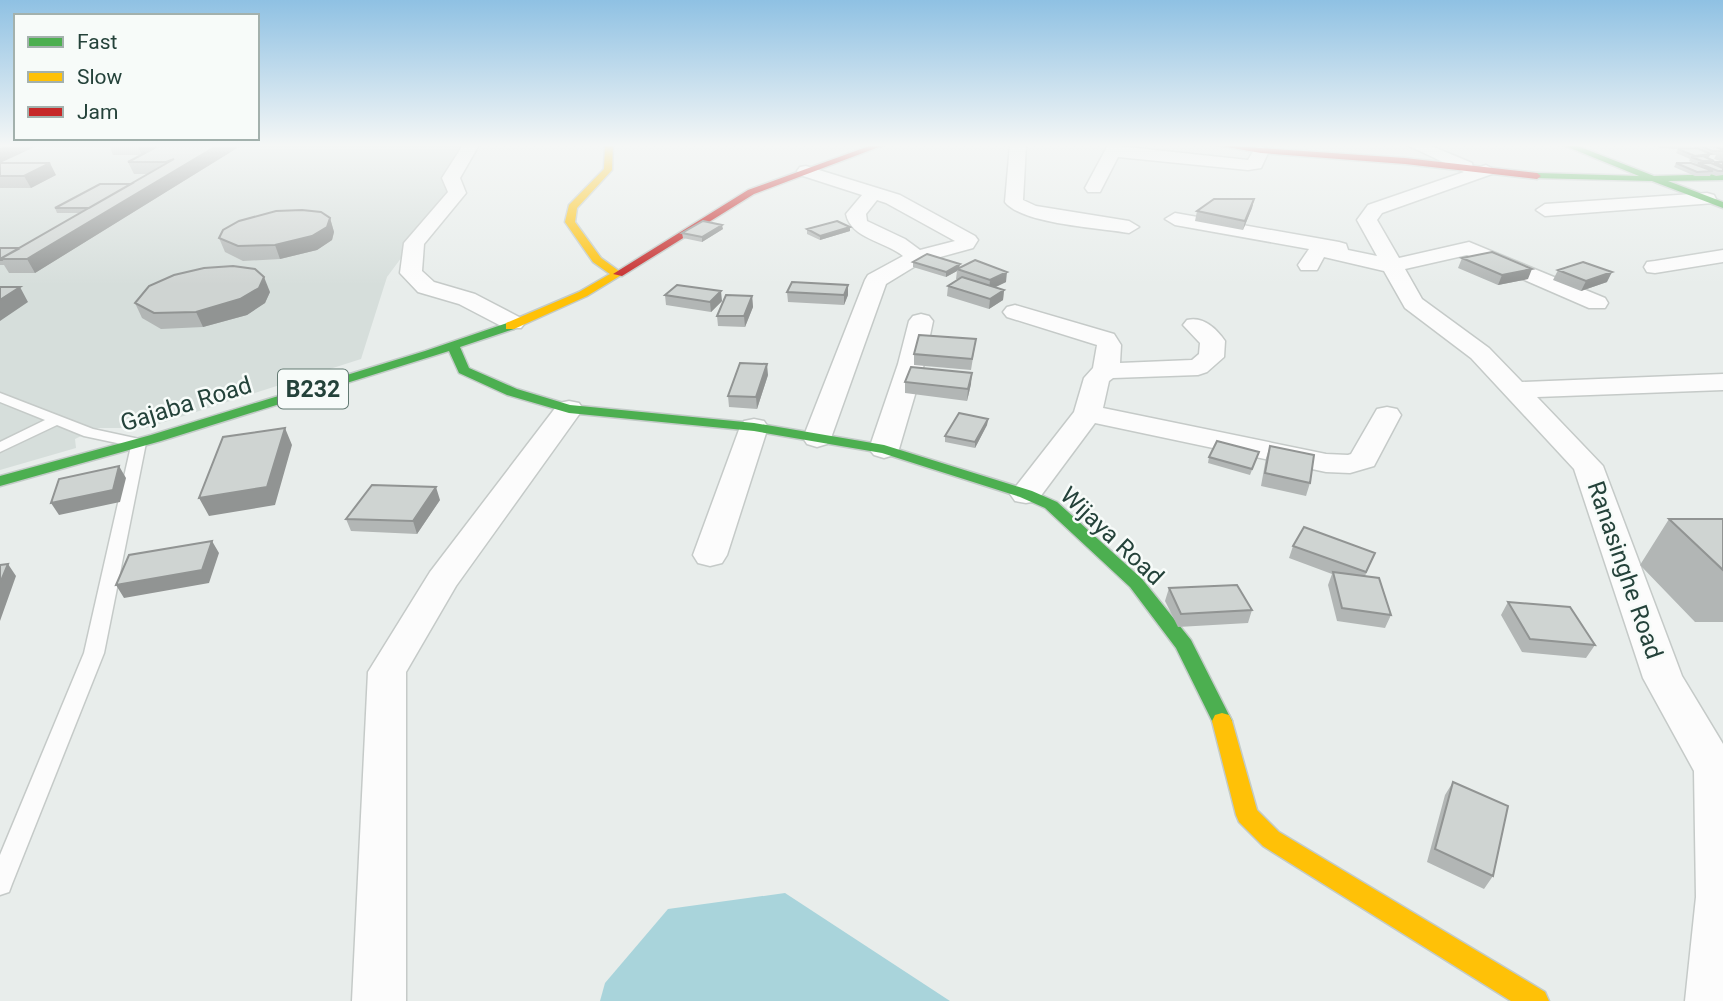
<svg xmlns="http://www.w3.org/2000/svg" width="1723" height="1001" viewBox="0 0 1723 1001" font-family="Roboto,sans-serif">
<rect width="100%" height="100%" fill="#e8edeb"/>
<path fill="#d6dedb" d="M0 145H465L451 191 387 277 361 359 146 428H98L75 439 76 448 0 470Z"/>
<path fill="#a9d4db" d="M785 893 950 1001H600L605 983 668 909Z"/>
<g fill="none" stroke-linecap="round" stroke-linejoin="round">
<g stroke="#c5cac8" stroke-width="3">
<path id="lane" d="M0 393 93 429 144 440 146 443 104 653 12 884 9 892 0 895V855L84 653 131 446 84 436 57 425 0 452V442L45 420 0 402Z"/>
</g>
<g stroke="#c5cac8" stroke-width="3">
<path id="street" d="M463 145H479L460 178 466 193 424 244 422 271 434 282 475 294 521 318 525 323 521 328H505L459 304 418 292 400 273 404 243 448 192 442 178Z
M1010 145H1026L1023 200 1036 206 1129 221 1139 227 1129 233C1100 228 1022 224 1005 202Z
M1108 145 1248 160 1255 148 1261 146 1269 151 1261 168 1248 170 1118 157 1100 192H1088L1085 188Z
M1407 145H1429L1472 163 1473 169 1486 165 1495 170 1492 174 1382 213 1377 220 1399 258 1469 242 1605 298 1608 303 1605 308H1589L1467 255 1405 269 1422 299 1489 348 1522 382 1723 374V390L1537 397 1603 466 1682 676 1723 744V1001H1685L1696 897 1694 771 1643 678 1574 469 1471 358 1405 308 1384 271 1324 257 1317 270H1301L1298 265 1309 249 1175 225 1165 219 1175 213 1339 242 1346 244 1348 250 1377 256 1357 220 1368 205 1464 172Z
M806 166 900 195 975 236 978 240 973 248 922 262 886 284 831 438 827 444 817 447 807 444 803 438 865 280 868 275 903 256C885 241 851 239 846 214L862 195 800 175 797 171 800 167ZM877 200 886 203 955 241 920 250 905 239 867 221 866 214Z
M1707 193 1714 195 1716 199 1714 203 1545 216 1536 210 1545 204Z
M1723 250V262L1655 273 1647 272 1644 267 1647 262 1655 261Z
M1015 305 1114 334 1121 345 1120 363 1192 360 1199 354 1200 343 1183 325 1187 320C1203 316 1216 328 1225 341L1224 357 1207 372 1198 375 1113 378 1109 381 1103 408 1326 454 1348 455 1351 454 1377 409 1387 407 1397 409 1401 415 1374 466 1350 473 1326 472 1095 423 1037 501 1026 503 1015 501 1010 494 1074 412 1084 378 1093 368 1097 345 1007 317 1003 312 1007 307Z
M921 314 929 316 933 321 924 364 899 449 894 455 884 458 874 455 869 449 898 364 909 321 913 316Z
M569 401 579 403 583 409 456 586 406 672V1001H352L368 672 430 572 559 403Z
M754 419 764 421 768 427 727 555 722 563 710 566 698 563 693 555 740 427 744 421Z"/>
</g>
<g stroke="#c3cbc8" stroke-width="3">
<path id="fast" d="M1563 145H1575L1654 176 1723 174V180L1668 181 1723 202V208L1652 181 1534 178 1533 176 1537 173 1639 176Z
M510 322 516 326 514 329 460 347 469 368 517 389 570 405 754 423 884 445 1032 491 1057 502 1142 579 1191 640 1232 721 1229 727 1222 729 1215 727 1176 648 1130 587 1045 508 1020 497 882 453 754 431 569 413 507 395 459 373 449 351 161 441 0 486V476L151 435 425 351Z"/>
</g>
<g stroke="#c3cbc8" stroke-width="3">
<path id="slow" d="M605 145H613L612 170 577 208 575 222 601 258 623 274 587 296 514 329H506V323L579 292 610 274 593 262 565 222 569 205 604 169Z
M1222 713 1229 715 1232 721 1257 810 1279 832 1545 992 1549 1001H1511L1263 846 1239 822 1236 815 1212 721 1215 715Z"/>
</g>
<g stroke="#c3cbc8" stroke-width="3">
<path id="jam" d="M872 145H884L754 194 622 276 613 274 748 190Z
M1216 145 1405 158 1537 173 1541 176 1537 179 1405 164 1261 153Z"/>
</g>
<use href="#lane" fill="#fcfcfc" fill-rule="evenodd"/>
<use href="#street" fill="#fcfcfc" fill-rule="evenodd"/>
<use href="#fast" fill="#4caf50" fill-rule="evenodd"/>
<use href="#slow" fill="#ffc107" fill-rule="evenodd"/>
<use href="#jam" fill="#c62828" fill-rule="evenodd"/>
</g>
<path fill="#b2b6b5" d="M109 145H242L35 273H9L4 265H0V248H20L81 213H57L55 208 131 184 147 174H134L128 162 141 155H113Z
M1654 145H1691L1692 146 1691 149 1694 148 1695 145H1723V162L1714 159 1716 155H1710L1707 158 1714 161 1713 164 1714 162H1723V175L1716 176 1711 174 1710 176H1695L1674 167 1676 163 1697 164 1689 161 1690 159 1676 153 1678 149 1661 148Z
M0 163 56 175 31 188H0Z
M1254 199 1252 208 1243 230 1195 221 1197 211Z
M330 218 334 232 332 240 317 250 280 259 243 261 225 252 219 238Z
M723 229 702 242 683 238 682 233Z
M807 229 850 231 820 240 807 234Z
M1462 258 1528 279 1498 285 1458 268Z
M913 262 959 267 1006 282 996 287 1004 290 1003 300 989 309 947 296 948 286 958 279H956L957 271 946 277 913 267Z
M1558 270 1607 282 1581 291 1553 280Z
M270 292 265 303 247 315 203 327 161 329 142 318 135 303Z
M787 292 848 295 844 305 788 302Z
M665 295 722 301 711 312 666 305Z
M752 296 753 307 745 327 718 326 717 316Z
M976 339 971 370 914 365V354Z
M768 375 757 409 729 407 728 396Z
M905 382 971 384 967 401 905 393Z
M988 419 987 425 975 448 945 442V436Z
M1270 446 1310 483 1306 496 1261 486 1266 458Z
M1259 452 1250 475 1208 463 1209 457Z
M440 500 417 534 351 531 346 519Z
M1669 519H1723V622H1695L1640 565Z
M1293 546 1375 553 1365 576 1391 615 1385 628 1337 621 1328 585 1332 574 1289 558Z
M1169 588 1252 610 1248 623 1178 627 1165 601Z
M1508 602 1595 645 1586 658 1522 652 1501 615Z
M1453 782 1493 876 1484 889 1427 862 1445 795Z"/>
<path fill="#919493" d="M7 145H39L0 163V148Z
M137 145H160L142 155Z
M219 145H242L35 273 27 259 171 173 166 162Z
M1711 154 1708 158 1697 159 1695 156Z
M50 163 56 175 31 188 24 176Z
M1254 199 1252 208 1243 230 1245 221Z
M330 218 334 232 332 240 317 250 280 259 275 245Z
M722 225 723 229 702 242V237Z
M850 227V231L820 240V236Z
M960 264 959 269H957V271L946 277V272Z
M1532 269 1528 279 1498 285 1502 275Z
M1007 272 1006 282 989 290 990 280Z
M1612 272 1607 282 1581 291 1586 281Z
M264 277 270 292 265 303 247 315 203 327 196 312Z
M848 285V295L844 305V295Z
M20 287 28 302 0 321V300Z
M1004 290 1003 300 989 309 990 299Z
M721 291 722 301 711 312 710 302Z
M752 296 753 307 745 327 744 316Z
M767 364 768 375 757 409 756 397Z
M972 373 971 384 967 401 968 389Z
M988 419 987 425 975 448V442Z
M285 428 292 445 275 505 209 516 199 498Z
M119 466 126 478 120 502 59 515 51 503Z
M436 487 440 500 417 534 413 521Z
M212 541 219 553 209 583 124 598 116 585Z
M8 564 16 576 0 621V583Z"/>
<path fill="#cfd4d2" stroke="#919493" stroke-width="2" d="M160 145H218L27 259H0L174 159 166 162H128Z
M1699 145H1712L1723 150V151H1712Z
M1713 145H1723V149Z
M1697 148 1711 154 1695 156 1678 149Z
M1703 156 1714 161H1702L1691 157Z
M1714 162H1723V166Z
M0 163H50L24 176H0Z
M1676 163H1691L1713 171 1697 172Z
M1698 163H1711L1723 168V171H1718Z
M100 184H131L89 208H55Z
M1214 199H1254L1245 221 1197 211Z
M302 210 321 212 330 218 327 227 312 236 275 245 238 246 219 238 223 230 239 221 276 211Z
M703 221 722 225 702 237 682 233Z
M837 221 850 227 820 236 807 229Z
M0 248H20L0 259 1 260H0Z
M1492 252 1532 269 1502 275 1462 258Z
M927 254 960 264 946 272 913 262Z
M975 260 1007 272 990 280 957 269Z
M1583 262 1612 272 1586 281 1558 270Z
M233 266 255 269 264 277 259 288 240 299 196 312 154 313 135 303 149 286 174 275 204 268Z
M962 277 1004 290 990 299 948 286Z
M792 282 848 285 844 295 787 292Z
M677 285 721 291 710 302 665 295Z
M0 287H20L0 300Z
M726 295 752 296 744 316H717Z
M919 335 976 339 972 359 914 354Z
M740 363 767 364 756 397 728 396Z
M911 367 972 373 968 389 905 382Z
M959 413 988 419 975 442 945 436Z
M285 428 267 487 199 498 223 437Z
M1217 441 1259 452 1252 469 1209 457Z
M1270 446 1314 455 1310 483 1265 473Z
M119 466 113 490 51 503 59 479Z
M372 485 436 487 413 521 346 519Z
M1669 519H1723V570Z
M1304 527 1375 553 1366 572 1293 546Z
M212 541 202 570 116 585 129 555Z
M8 564 0 583V565Z
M1333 572 1379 578 1391 615 1342 608Z
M1237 585 1252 610 1181 614 1169 588Z
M1508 602 1570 607 1595 645 1530 639Z
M1453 782 1508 806 1493 876 1435 849Z"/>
<linearGradient id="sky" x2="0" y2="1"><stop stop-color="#8fc1e3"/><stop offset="0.51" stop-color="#f5f7f6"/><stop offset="1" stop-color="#f5f7f6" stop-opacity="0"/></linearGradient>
<rect width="1723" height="285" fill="url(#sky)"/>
<g text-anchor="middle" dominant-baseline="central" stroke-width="5" stroke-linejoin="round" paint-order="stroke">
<rect fill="#f7fbf9" stroke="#637a73" stroke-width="2" x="278" y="369.5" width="70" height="39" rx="5"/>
<g font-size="23" font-weight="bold" fill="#24423a">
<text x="313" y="389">B232</text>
</g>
<g font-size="24" fill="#24423a" stroke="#f7fbf9">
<text transform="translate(186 404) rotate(-17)">Gajaba Road</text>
<text transform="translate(1112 536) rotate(43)">Wijaya Road</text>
<text transform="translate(1625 570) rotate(71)">Ranasinghe Road</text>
</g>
</g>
<rect x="14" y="14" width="245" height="126" fill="#f7fbf9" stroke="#a3b1ad" stroke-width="2"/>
<rect x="28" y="37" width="35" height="10" fill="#4caf50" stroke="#a3b1ad" stroke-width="2"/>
<text x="77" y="49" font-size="21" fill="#24423a">Fast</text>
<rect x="28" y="72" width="35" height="10" fill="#ffc107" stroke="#a3b1ad" stroke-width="2"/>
<text x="77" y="84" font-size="21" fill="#24423a">Slow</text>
<rect x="28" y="107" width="35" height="10" fill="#c62828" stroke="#a3b1ad" stroke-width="2"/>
<text x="77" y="119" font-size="21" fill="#24423a">Jam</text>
</svg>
